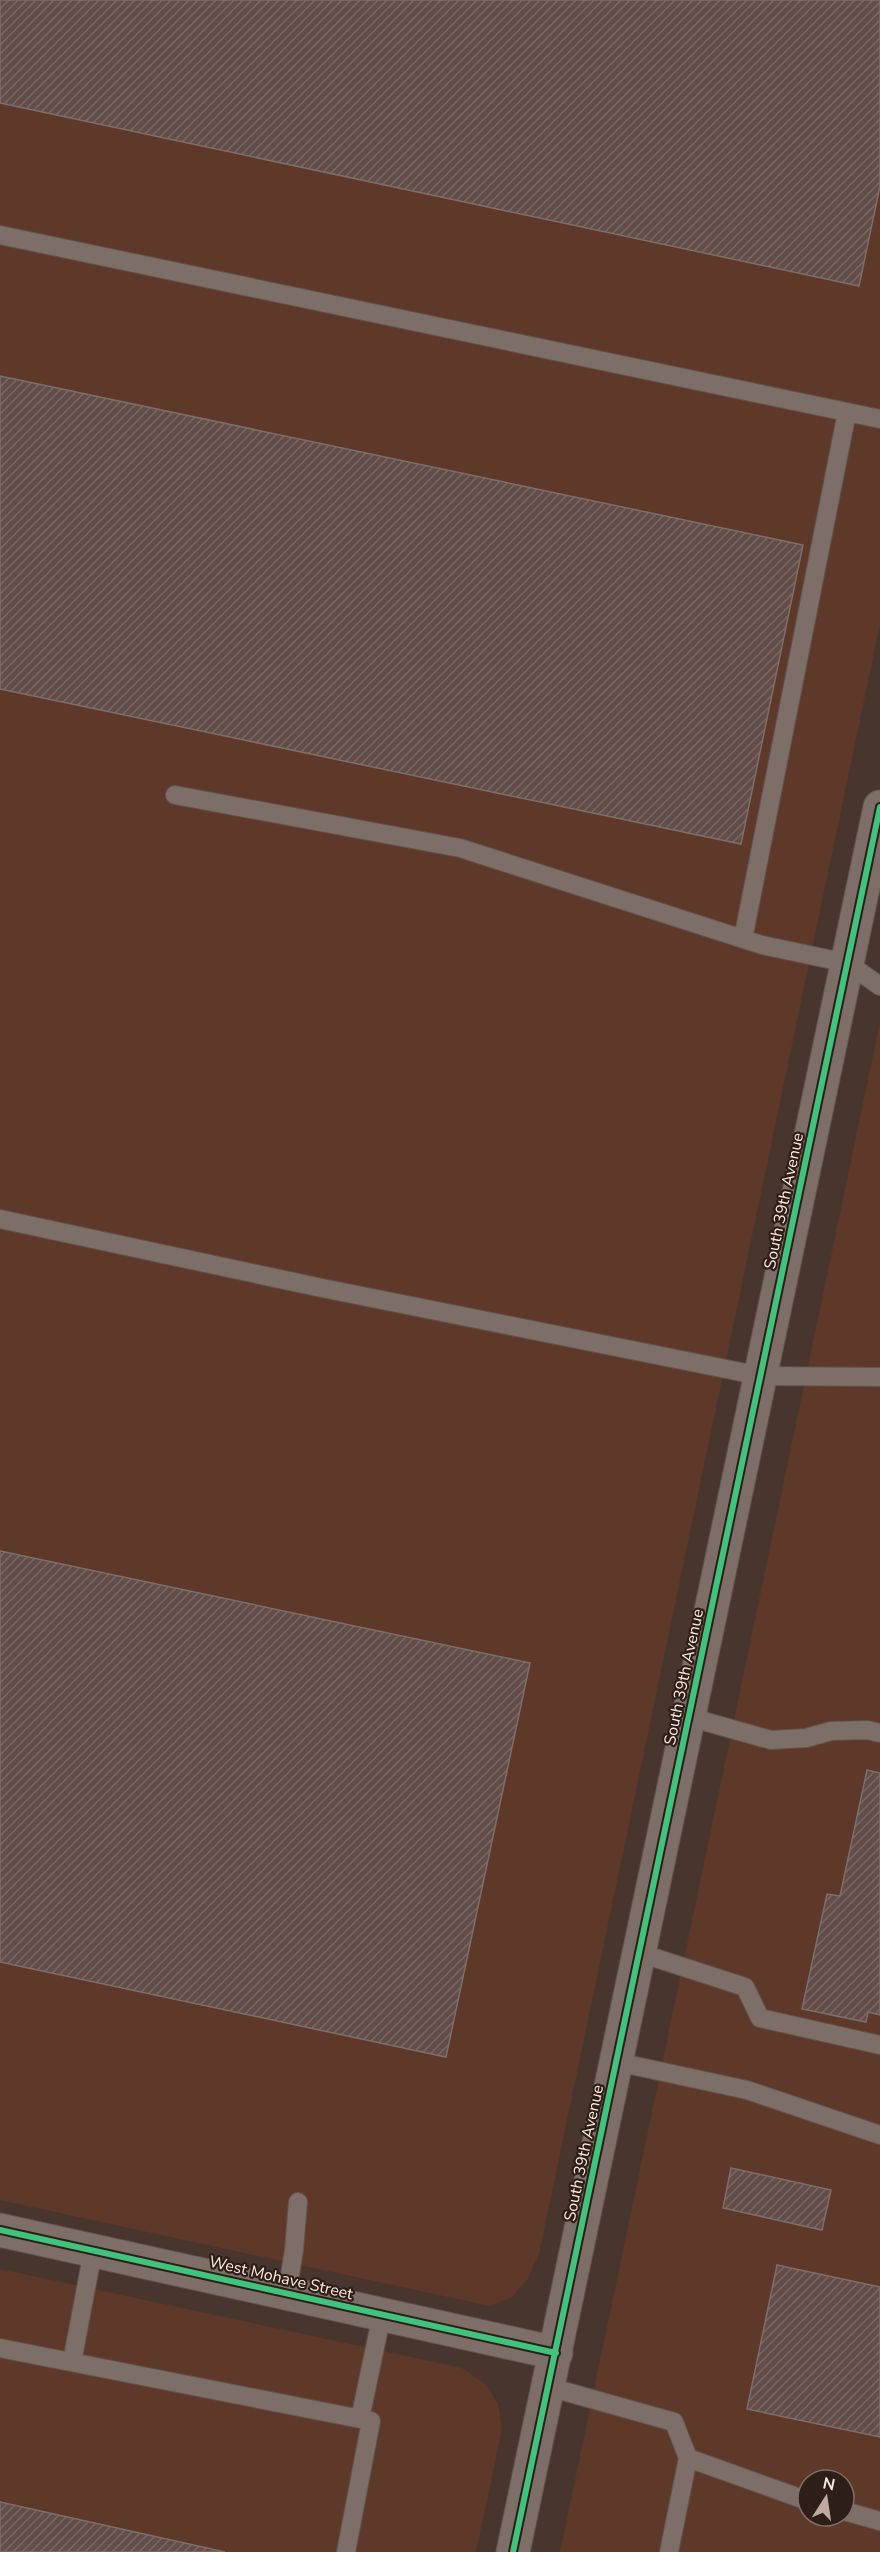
<svg xmlns="http://www.w3.org/2000/svg" width="880" height="2552" viewBox="0 0 880 2552" font-family="'Nunito Sans',sans-serif">
<defs>
<pattern id="building-hatch" width="6" height="6" patternUnits="userSpaceOnUse" patternTransform="scale(1.5)"><rect width="6" height="6" fill="#624d49"/><path d="M-1 1l2-2M0 6l6-6M5 7l2-2" fill="none" stroke="#7a6763"/></pattern>
</defs>
<rect width="100%" height="100%" fill="#48362e"/>
<path fill="#5e3929" fill-rule="evenodd" d="M0 0H880V624L539 2254 527 2280 512 2297 490 2306 0 2200Z
M880 1022V2552H560ZM808 2480H844V2516H808Z
M0 2269 462 2368 485 2384 498 2404 502 2429 476 2552H0Z"/>
<path fill="url(#building-hatch)" stroke="#7e6e69" stroke-width="1.5" d="M0 0H880V186L859 286 0 103Z
M0 376 803 545 741 844 0 689Z
M0 1551 530 1663 446 2057 0 1962Z
M867 1770 880 1773V2015L868 2012 866 2022 802 2009 827 1894 840 1896Z
M731 2168 831 2190 822 2230 723 2208Z
M777 2265 880 2287V2437L747 2409Z
M0 2502 225 2552H0Z"/>
<g fill="none" stroke-linecap="round" stroke-linejoin="round">
<g stroke="#62534c" stroke-width="20">
<path id="service" d="M0 235 880 419
M175 795 460 848 762 945 847 963 880 986
M743 939 847 412
M0 1219 322 1288 761 1376 880 1377
M689 1717 771 1740 806 1738 831 1731 867 1730 880 1733
M640 1953 745 1987 760 2018 880 2045
M617 2062 747 2090 880 2135
M287 2293 294 2250 298 2202
M0 2348 371 2421 346 2552
M72 2362 93 2251
M549 2387 674 2422 688 2458 669 2552
M360 2419 382 2314
M688 2458 808 2501
M844 2511 880 2521"/>
</g>
<g stroke="#62534c" stroke-width="35">
<path id="minor" d="M0 2230 556 2353
M513 2552 880 807"/>
</g>
<use href="#service" stroke="#7d6e68" stroke-width="18"/>
<use href="#minor" stroke="#7d6e68" stroke-width="33"/>
<g stroke="#2d1e17" stroke-width="10">
<path id="cycleway" d="M0 2230 556 2353
M513 2552 880 807"/>
</g>
<use href="#cycleway" stroke="#40c37c" stroke-width="6"/>
</g>
<g text-anchor="middle" dominant-baseline="central" stroke-width="4.5" stroke-linejoin="round" paint-order="stroke">
<g font-size="16" fill="#fee9df" stroke="#2d1e17">
<text transform="translate(784 1201) rotate(-78)">South 39th Avenue</text>
<text transform="translate(684 1677) rotate(-78)">South 39th Avenue</text>
<text transform="translate(584 2153) rotate(-78)">South 39th Avenue</text>
<text transform="translate(281 2278) rotate(13)">West Mohave Street</text>
</g>
</g>
<g transform="translate(826 2498) rotate(12)"><circle r="28" fill="#2d1e17" stroke="#816f67" stroke-width="1.5"/>
<path d="M0-4.5L10 22L0 15L-10 22Z" fill="#beaaa1"/>
<text y="-9" font-size="16" font-weight="bold" text-anchor="middle" fill="#fee9df">N</text>
</g>
</svg>
